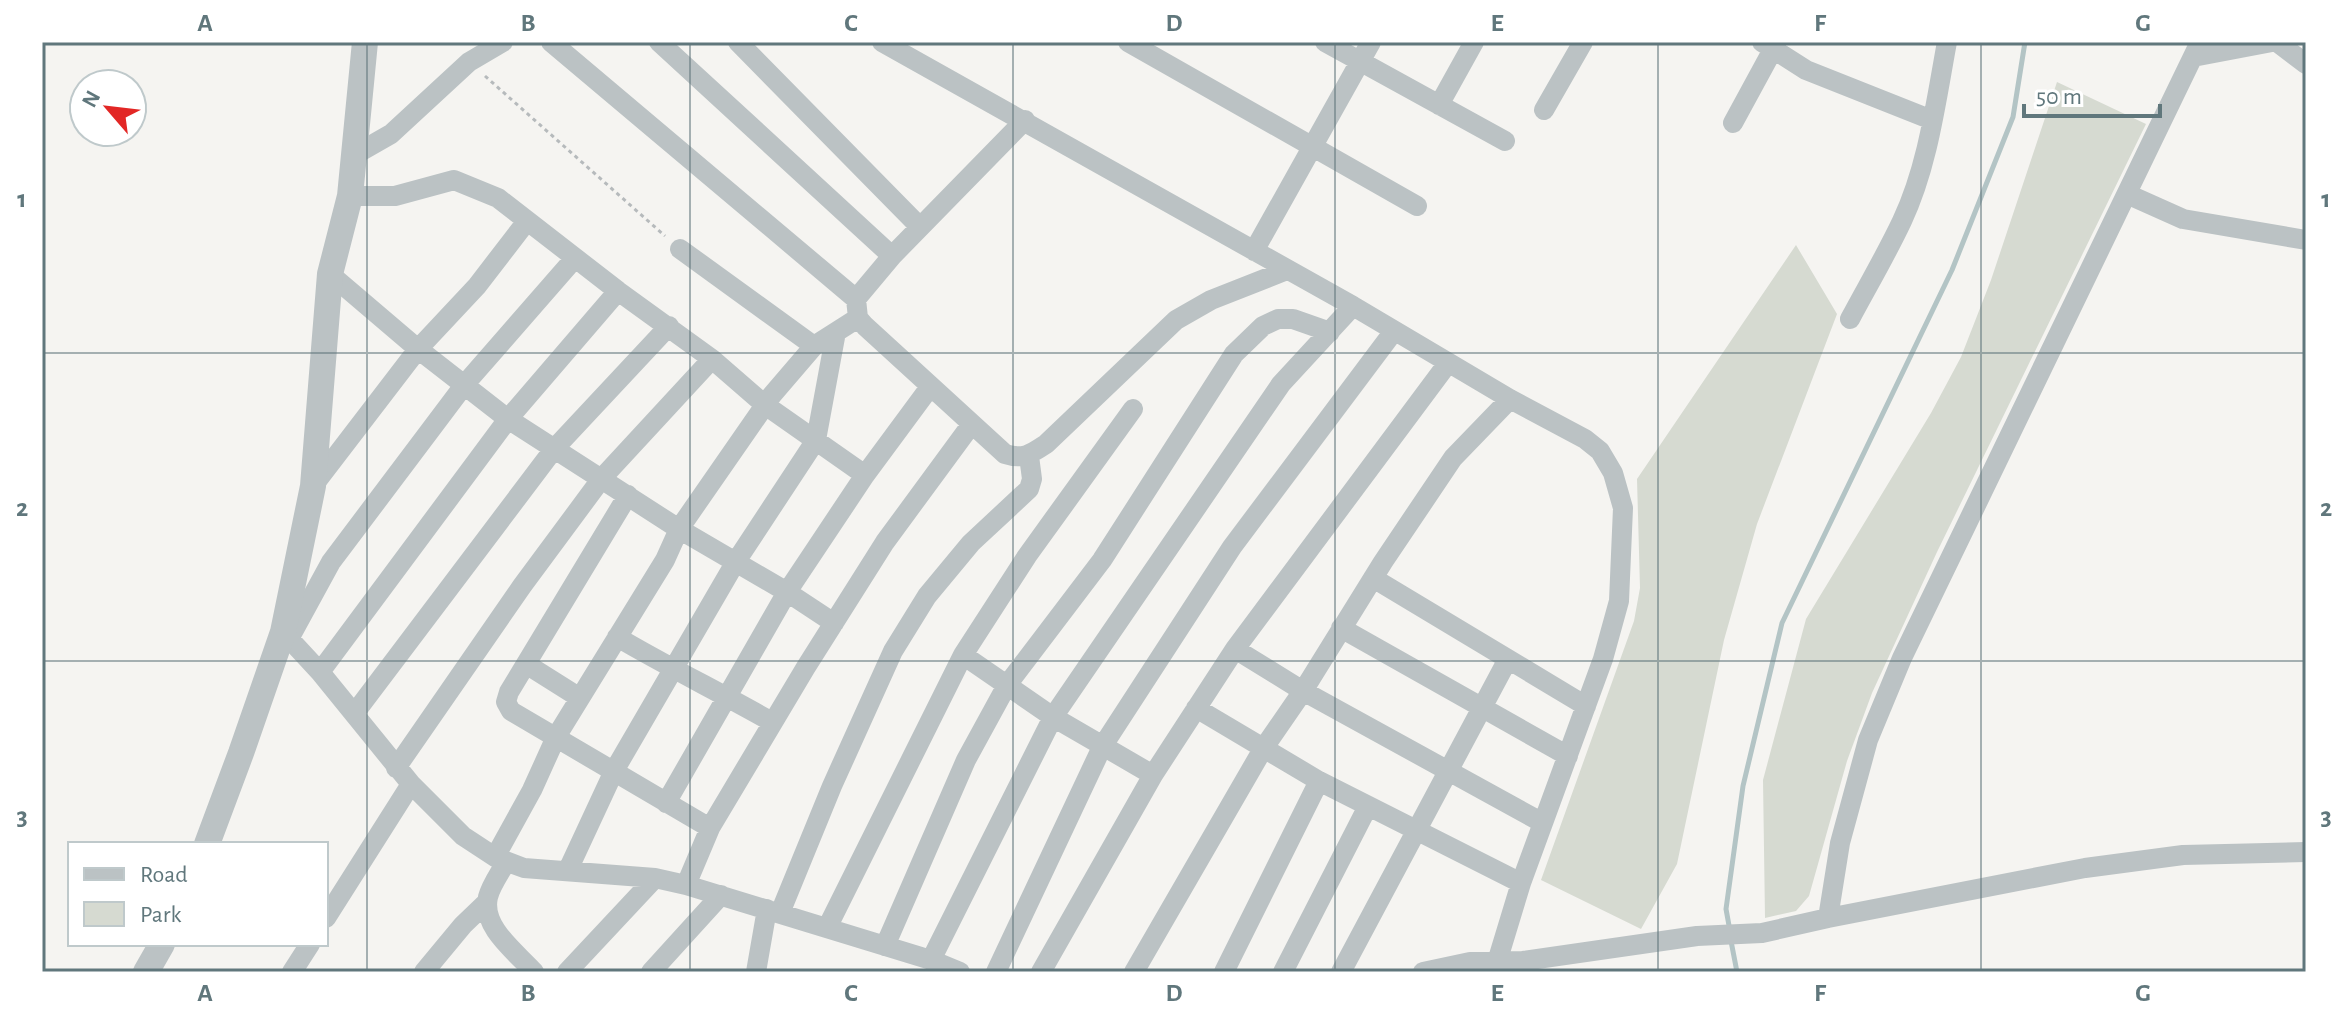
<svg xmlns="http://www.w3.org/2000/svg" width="2348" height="1014" viewBox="0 0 2348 1014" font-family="'Alegreya Sans',sans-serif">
<rect width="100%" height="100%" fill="#f5f4f1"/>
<path fill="#d6dad1" d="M2057 82 2146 124 1937 552 1872 693 1847 761 1809 896 1796 911 1765 918 1763 780 1806 619 1931 413 1961 357 1991 280Z
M1796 245 1837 314 1757 524 1724 640 1677 864 1641 929 1541 880 1634 621 1640 588 1637 479Z"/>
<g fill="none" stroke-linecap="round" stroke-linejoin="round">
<path stroke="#b3c4c5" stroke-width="5" d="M1730 931 1726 909 1743 786 1782 623 1952 270 2013 117 2025 42
M1731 941 1737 972"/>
<path stroke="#b6babc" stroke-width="3" stroke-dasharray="4 4" stroke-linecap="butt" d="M485 76 665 236"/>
<path stroke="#bbc2c4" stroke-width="20" d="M551 42 856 299
M659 42 892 256
M738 42 920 227
M882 42 1353 306 1510 399 1585 439 1600 451 1613 473 1623 508 1619 601 1603 659 1521 883 1497 962
M1128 42 1417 206
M1325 42 1505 141
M1762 42 1806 70 1932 120
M2277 42 2306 64
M2193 57 2272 42
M1439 105 1474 42
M1544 110 1583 42
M1025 120 892 256 856 299 858 318 865 326 1005 454C1023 460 1031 454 1046 444L1176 320 1211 300 1287 270
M1733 123 1777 42
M356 154 391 134 469 62 503 42
M2127 194 2183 219 2306 240
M350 196H395L454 180 498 198 618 291 712 359 765 405 865 475 787 592 666 803
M680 249 814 346
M1254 251 1371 42
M330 274 418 349 508 419 679 529 787 592 834 623
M1850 319C1867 287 1886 255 1902 221 1928 166 1936 101 1947 42
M1133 409 1027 556 963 655 1053 717 1153 775
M865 475 930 387
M313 486 418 349 477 286 527 221
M628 495 509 692 506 702 511 711 710 828
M1373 578 1586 706
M1341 628 1568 756
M283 632 320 672 411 784 463 836 495 857 524 868 655 878 686 885 931 960 960 972
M617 637C668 667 721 693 772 722
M289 639 331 562 465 384 575 258
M1235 649 1303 691 1543 823
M526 664 580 698
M320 672 508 419 618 291
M1196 708 1319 781 1521 883
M354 714 554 449 669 326
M396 768 522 586 602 478 712 359
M495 857 532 790 556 737 665 560 679 529 772 395 814 346 858 318
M506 862C500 873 491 885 488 897 481 927 516 952 534 972
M568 870 614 771 735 563 816 440 836 332
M686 885 710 828 806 667 885 542 971 425
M780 913 832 786 893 651 927 596 971 543 1029 489 1032 479 1029 456
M326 918 411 784
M1828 918 1840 843 1868 740 1902 658 2200 42
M827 928 963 655
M885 946 966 760 1007 685 1102 560 1234 354 1263 326 1278 319H1293L1330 332
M931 960 1053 717 1281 384 1353 306
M292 972 310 944
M424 972 463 925 487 902
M567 972 655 878
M651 972 721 895
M756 972 767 909
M996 972 1102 747 1232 547 1394 331
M1041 972 1153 775 1235 649 1448 363
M1134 972 1263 749 1303 691 1383 562 1453 458 1510 399
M1224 972 1319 781
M1283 972 1368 806
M1341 972 1508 659
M1423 972 1470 962 1523 961 1697 936 1762 933 1828 918 2085 868 2183 855 2306 852"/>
<path stroke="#bbc2c4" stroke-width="26" d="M207 844 241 753 283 632 313 486 330 274 350 196 365 42
M146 972 162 944"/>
</g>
<path fill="none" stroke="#60777c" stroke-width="2" stroke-opacity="0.55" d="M367 42V972M690 42V972M1013 42V972M1335 42V972M1658 42V972M1981 42V972M42 353H2306M42 661H2306"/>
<rect width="2348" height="1014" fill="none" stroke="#ffffff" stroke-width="88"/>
<rect x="68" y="842" width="260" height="104" fill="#ffffff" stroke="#bfc9cb" stroke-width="2"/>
<rect x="84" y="868" width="40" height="12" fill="#bbc2c4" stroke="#bfc9cb" stroke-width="2"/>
<text x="140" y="882" font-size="24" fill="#60777c">Road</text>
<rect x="84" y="902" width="40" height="24" fill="#d6dad1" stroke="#bfc9cb" stroke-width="2"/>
<text x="140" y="922" font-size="24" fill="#60777c">Park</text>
<g transform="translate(108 108) rotate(298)"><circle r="38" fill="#ffffff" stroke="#bfc9cb" stroke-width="2"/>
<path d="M0-6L14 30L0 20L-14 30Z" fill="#e22725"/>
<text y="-12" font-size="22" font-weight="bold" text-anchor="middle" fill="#60777c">N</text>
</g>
<path d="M2024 104v12h136v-12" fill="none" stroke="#60777c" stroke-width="4"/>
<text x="2036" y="104" font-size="24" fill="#60777c" stroke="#ffffff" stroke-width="6" paint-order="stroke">50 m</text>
<rect x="44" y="44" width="2260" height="926" fill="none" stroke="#60777c" stroke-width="3"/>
<g font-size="26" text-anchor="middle" font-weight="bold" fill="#60777c">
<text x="205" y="31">A</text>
<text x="528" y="31">B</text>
<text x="851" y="31">C</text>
<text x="1174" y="31">D</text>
<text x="1497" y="31">E</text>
<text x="1820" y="31">F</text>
<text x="2143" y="31">G</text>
<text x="22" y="207">1</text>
<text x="2326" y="207">1</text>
<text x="22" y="516">2</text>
<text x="2326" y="516">2</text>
<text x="22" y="825">3</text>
<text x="2326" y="825">3</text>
<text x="205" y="1001">A</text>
<text x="528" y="1001">B</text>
<text x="851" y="1001">C</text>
<text x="1174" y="1001">D</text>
<text x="1497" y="1001">E</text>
<text x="1820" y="1001">F</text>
<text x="2143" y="1001">G</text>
</g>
</svg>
